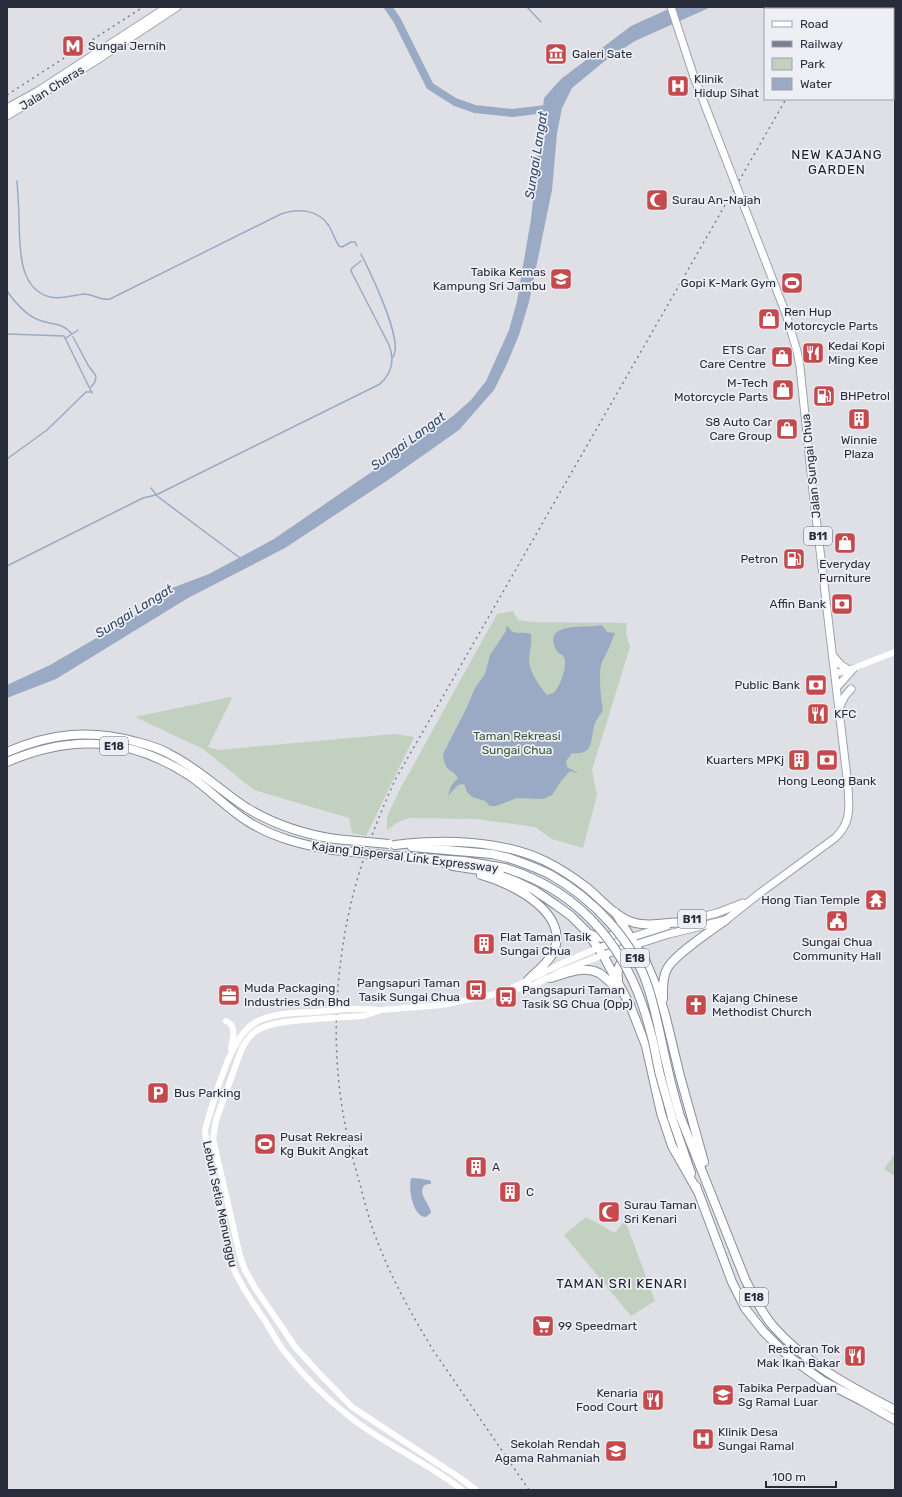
<svg xmlns="http://www.w3.org/2000/svg" width="902" height="1497" viewBox="0 0 902 1497" font-family="Rubik,sans-serif">
<rect width="100%" height="100%" fill="#dee0e6"/>
<path fill="#c2d0bf" d="M513 611 518 620 532 622 627 623 626 634 630 647 592 770 597 795 583 848 552 839 535 827 476 819 409 818 398 822 387 830V817L398 793 497 614Z
M230 697 232 698 208 747 219 750 394 734 414 737 366 836 352 833 349 818 254 790 203 749 135 717Z
M895 1153V1176L884 1169Z
M586 1217 615 1233 625 1220 655 1301 631 1316 564 1235Z"/>
<path fill="#9baac4" d="M673 7H711L635 41 606 60 572 88 562 108 557 133 552 190 529 302 519 335 506 366 494 390 459 430 388 480 285 548 188 598 56 679 7 698V685L50 665 155 604 172 588 209 574 274 539 453 416 471 400 486 381 509 330 517 301 531 219 544 98 561 79 631 26Z
M602 625 607 632 615 633C611 643 607 653 602 662 598 671 601 700 603 710 601 714 598 717 596 721 589 736 597 756 572 753L566 761 567 767 578 773 570 771 561 781 552 795 543 799 517 798 496 806H490L485 801 472 797 467 792 464 784 458 785 448 796 451 786 458 778C451 767 445 774 443 754L467 707 475 688 485 674 490 655 506 631V627L508 626C512 636 521 631 531 634 532 642 530 650 529 659 529 671 539 686 547 695 549 694 551 694 553 693 560 689 568 664 564 657 562 654 558 653 557 651 553 645 551 636 557 632 568 624 590 628 602 625Z
M411 1178C416 1178 426 1179 431 1181V1184C429 1184 426 1184 425 1185 416 1193 431 1205 431 1213L426 1217C413 1217 408 1189 411 1178Z"/>
<g fill="none" stroke-linecap="round" stroke-linejoin="round">
<path stroke="#9baac4" stroke-width="1.5" d="M527 7 541 22
M17 181C18 195 19 208 19 221 20 247 18 289 50 297 61 300 73 295 84 294 93 294 101 301 110 299L281 214C298 208 318 209 329 226 333 233 335 240 339 246L342 247 351 242H355L357 246
M361 254C370 272 404 341 393 357
M7 291C16 304 27 317 42 321 53 325 63 323 71 333
M7 334 64 336 92 393
M73 337 88 365 96 376 95 382 91 387
M66 338 78 330
M7 459 47 430 86 392H92
M151 488 157 496 240 558
M7 566 143 498 156 495 380 384C392 373 395 360 389 345L351 271 352 268 361 261"/>
<path stroke="#9baac4" stroke-width="8" d="M388 7 397 20 430 86 455 102 475 109 512 113 554 108"/>
<g stroke="#9ea3b1" stroke-width="9">
<path id="primary" d="M671 7 694 77
M7 108 38 91 167 7
M7 116 97 60 177 7
M834 657 841 665 849 670
M837 687 853 669
M839 708 845 696 851 689
M677 923 717 913 743 903
M598 948 667 926
M603 955 669 934 726 920 760 893 835 838C852 822 849 807 848 786L812 483 800 367 797 351 786 314"/>
</g>
<g stroke="#868c9c" stroke-width="10">
<path id="highway" d="M7 752C51 733 91 729 137 742 149 745 162 749 173 756 200 770 222 792 247 808 275 825 303 834 335 839
M7 762C71 734 131 737 190 776 210 790 227 808 247 821 274 838 303 845 333 850
M395 845C443 839 500 840 545 861 559 868 573 877 586 887 600 898 614 916 632 922 647 927 665 923 681 922
M412 847 492 854 509 858
M394 856 464 861 505 868
M433 859 453 866 493 872 507 877 534 890 556 905 571 916 586 931 603 955 630 1005 646 1046 661 1113 672 1146 697 1190
M481 875C511 883 572 913 553 953 547 964 536 972 528 980
M615 912 646 962 656 986 665 1014 680 1076 704 1162
M588 933C600 940 614 941 619 926
M550 978C566 974 583 965 599 973 607 978 613 986 621 991
M618 979C616 965 624 953 639 958
M663 999C663 989 662 978 667 969 674 955 712 930 726 920
M680 1116 745 1279C753 1295 761 1312 773 1326 806 1364 851 1387 895 1410
M672 1118 691 1173
M696 1186 732 1282 745 1308 763 1331 788 1356 823 1381 862 1401 895 1420"/>
</g>
<path stroke="#fff" stroke-width="6" d="M835 673 846 671 895 652
M512 988 565 962 598 948
M346 1009H367L380 1010 442 1005 495 994 533 985 562 971 603 955
M313 1012C295 1013 272 1013 256 1022 231 1035 217 1092 208 1119L205 1130 206 1140 230 1260C238 1281 250 1299 263 1318 270 1328 276 1341 284 1351 302 1374 327 1399 350 1417 385 1445 427 1462 462 1490
M346 1017 363 1016 378 1011
M315 1019C297 1021 272 1021 256 1031 250 1035 246 1041 242 1048L216 1120 213 1139 240 1256 245 1270 255 1288 296 1348 318 1372 352 1407 460 1478 476 1490
M226 1021C238 1026 232 1040 231 1049"/>
<use href="#primary" stroke="#fff" stroke-width="7"/>
<use href="#highway" stroke="#fff" stroke-width="8"/>
<path stroke="#787e8f" stroke-width="1.5" stroke-dasharray="2 4" stroke-linecap="butt" d="M838 9 839 7
M7 95 143 7
M529 1490 433 1350C413 1317 394 1283 380 1248 372 1229 366 1208 361 1188 352 1157 344 1126 340 1093 332 1029 337 962 352 899 362 858 378 818 395 780L786 99"/>
<g stroke="#9ea3b1" stroke-width="9" stroke-linecap="butt">
<path id="primary-bridge" d="M694 77 786 314"/>
</g>
<g stroke="#868c9c" stroke-width="10" stroke-linecap="butt">
<path id="highway-bridge" d="M335 839 389 844
M333 850 394 856
M509 858C523 863 538 868 551 875 593 899 633 940 648 987 657 1014 661 1042 668 1070 671 1085 676 1101 680 1116
M505 868C584 892 630 952 650 1030 654 1043 656 1057 659 1071 663 1087 668 1102 672 1118"/>
</g>
<path stroke="#fff" stroke-width="6" d="M313 1012 346 1009
M315 1019 346 1017"/>
<use href="#primary-bridge" stroke="#fff" stroke-width="7"/>
<use href="#highway-bridge" stroke="#fff" stroke-width="8"/>
</g>
<defs>
<g id="metro-square" transform="scale(1.15)"><rect x="-9" y="-9" width="18" height="18" rx="4" fill="#c44a4e" stroke="#edeff4"/><path d="M-5.5 5V-5H-3L0 0L3-5H5.5V5H3V-.5L0 4L-3-.5V5Z" fill="#fff"/></g>
<g id="museum-square" transform="scale(1.15)"><rect x="-9" y="-9" width="18" height="18" rx="4" fill="#c44a4e" stroke="#edeff4"/><path d="M0-6L6-3V-2H-6V-3ZM-5-1h2V3h-2ZM-1-1h2V3h-2ZM3-1h2V3H3ZM-6 4H6V6H-6Z" fill="#fff"/></g>
<g id="hospital-square" transform="scale(1.15)"><rect x="-9" y="-9" width="18" height="18" rx="4" fill="#c44a4e" stroke="#edeff4"/><path d="M-5-5h3v3.5h4V-5h3V5h-3V1.5h-4V5h-3Z" fill="#fff"/></g>
<g id="mosque-square" transform="scale(1.15)"><rect x="-9" y="-9" width="18" height="18" rx="4" fill="#c44a4e" stroke="#edeff4"/><path d="M3.5-4.9A6 6 0 1 0 3.5 4.9A5 5 0 1 1 3.5-4.9Z" fill="#fff"/></g>
<g id="school-square" transform="scale(1.15)"><rect x="-9" y="-9" width="18" height="18" rx="4" fill="#c44a4e" stroke="#edeff4"/><path d="M0-5L7-2L0 1L-7-2ZM-4 1L0 2.5L4 1V4Q0 6-4 4Z" fill="#fff"/></g>
<g id="stadium-square" transform="scale(1.15)"><rect x="-9" y="-9" width="18" height="18" rx="4" fill="#c44a4e" stroke="#edeff4"/><path d="M0-5a6.5 5 0 1 0 0 10a6.5 5 0 1 0 0-10ZM-3.5-1.8h7v3.6h-7Z" fill="#fff"/></g>
<g id="shop-square" transform="scale(1.15)"><rect x="-9" y="-9" width="18" height="18" rx="4" fill="#c44a4e" stroke="#edeff4"/><path d="M-5-2.5h2.3a2.7 3.5 0 0 1 5.4 0H5L5.5 6h-11ZM-1.5-2.5h3a1.5 2.3 0 0 0-3 0Z" fill="#fff"/></g>
<g id="restaurant-square" transform="scale(1.15)"><rect x="-9" y="-9" width="18" height="18" rx="4" fill="#c44a4e" stroke="#edeff4"/><path d="M-5-6h1v4h1v-4h1v4h1v-4h1v5L-1.5 .5V6h-2V.5L-5-1ZM5-6V6H3V1.5H1.5Q1.5-4 5-6Z" fill="#fff"/></g>
<g id="fuel-square" transform="scale(1.15)"><rect x="-9" y="-9" width="18" height="18" rx="4" fill="#c44a4e" stroke="#edeff4"/><path d="M-5.5-6h7V0h2V4h1.3V-2.5L3-4.5l.8-.8L6-3V5H2.5V1h-1V6h-7ZM-4.2-4.7v3.2H.2V-4.7Z" fill="#fff"/></g>
<g id="building-square" transform="scale(1.15)"><rect x="-9" y="-9" width="18" height="18" rx="4" fill="#c44a4e" stroke="#edeff4"/><path d="M-4-6H4V6H1V3H-1V6H-4ZM-2.5-4.3h1.7v1.8h-1.7ZM.8-4.3h1.7v1.8H.8ZM-2.5-1h1.7V.8h-1.7ZM.8-1h1.7V.8H.8Z" fill="#fff"/></g>
<g id="bank-square" transform="scale(1.15)"><rect x="-9" y="-9" width="18" height="18" rx="4" fill="#c44a4e" stroke="#edeff4"/><path d="M-6-4H6V4H-6ZM0-2.3a2.3 2.3 0 1 0 0 4.6a2.3 2.3 0 1 0 0-4.6Z" fill="#fff"/></g>
<g id="temple-square" transform="scale(1.15)"><rect x="-9" y="-9" width="18" height="18" rx="4" fill="#c44a4e" stroke="#edeff4"/><path d="M0-6L5-2H3V0L6.5 2.5H4V6H1.5V3h-3V6H-4V2.5H-6.5L-3 0V-2H-5Z" fill="#fff"/></g>
<g id="civic-square" transform="scale(1.15)"><rect x="-9" y="-9" width="18" height="18" rx="4" fill="#c44a4e" stroke="#edeff4"/><path d="M-.6-6.5H3V-4.5H.6V-3L4-1V1h2V6H-6V1h2V-1L-.6-3ZM-1.2 2.5V6h2.4V2.5Z" fill="#fff"/></g>
<g id="bus-square" transform="scale(1.15)"><rect x="-9" y="-9" width="18" height="18" rx="4" fill="#c44a4e" stroke="#edeff4"/><path d="M-5-6H5V4H4V6H2V4H-2V6H-4V4H-5ZM-3.5-4V0h7V-4ZM-3.5 1.2v1.5H-2V1.2ZM2 1.2v1.5H3.5V1.2Z" fill="#fff"/></g>
<g id="office-square" transform="scale(1.15)"><rect x="-9" y="-9" width="18" height="18" rx="4" fill="#c44a4e" stroke="#edeff4"/><path d="M-6-3h4V-5.5h4V-3h4V5H-6ZM-1-4.5V-3h2v-1.5ZM-6 0V1H6V0Z" fill="#fff"/></g>
<g id="church-square" transform="scale(1.15)"><rect x="-9" y="-9" width="18" height="18" rx="4" fill="#c44a4e" stroke="#edeff4"/><path d="M-1.2-6h2.4v3.5h3.3v2.4h-3.3V6h-2.4V-.1h-3.3v-2.4h3.3Z" fill="#fff"/></g>
<g id="parking-square" transform="scale(1.15)"><rect x="-9" y="-9" width="18" height="18" rx="4" fill="#c44a4e" stroke="#edeff4"/><path d="M-3.5-5.5H1a3.5 3.5 0 0 1 0 7H-1V5.5H-3.5ZM-1-3.4V-.6H.8a1.4 1.4 0 0 0 0-2.8Z" fill="#fff"/></g>
<g id="supermarket-square" transform="scale(1.15)"><rect x="-9" y="-9" width="18" height="18" rx="4" fill="#c44a4e" stroke="#edeff4"/><path d="M-6-5.5h2.5l.6 2H6L4.5 2H-2.5L-4.4-4H-6ZM-1.5 3.2a1.3 1.3 0 1 0 .1 0ZM3 3.2a1.3 1.3 0 1 0 .1 0Z" fill="#fff"/></g>
</defs>
<g fill-rule="evenodd">
<use href="#metro-square" x="73" y="46"/>
<use href="#museum-square" x="556" y="54"/>
<use href="#hospital-square" x="678" y="86"/>
<use href="#mosque-square" x="657" y="200"/>
<use href="#school-square" x="561" y="279"/>
<use href="#stadium-square" x="792" y="283"/>
<use href="#shop-square" x="769" y="319"/>
<use href="#restaurant-square" x="813" y="353"/>
<use href="#shop-square" x="782" y="357"/>
<use href="#shop-square" x="783" y="390"/>
<use href="#fuel-square" x="824" y="396"/>
<use href="#building-square" x="859" y="419"/>
<use href="#shop-square" x="787" y="429"/>
<use href="#shop-square" x="845" y="543"/>
<use href="#fuel-square" x="794" y="559"/>
<use href="#bank-square" x="842" y="604"/>
<use href="#bank-square" x="816" y="685"/>
<use href="#restaurant-square" x="818" y="714"/>
<use href="#building-square" x="799" y="760"/>
<use href="#bank-square" x="827" y="760"/>
<use href="#temple-square" x="876" y="900"/>
<use href="#civic-square" x="837" y="921"/>
<use href="#building-square" x="484" y="944"/>
<use href="#bus-square" x="476" y="990"/>
<use href="#office-square" x="229" y="995"/>
<use href="#bus-square" x="506" y="997"/>
<use href="#church-square" x="696" y="1005"/>
<use href="#parking-square" x="158" y="1093"/>
<use href="#stadium-square" x="265" y="1144"/>
<use href="#building-square" x="476" y="1167"/>
<use href="#building-square" x="510" y="1192"/>
<use href="#mosque-square" x="609" y="1212"/>
<use href="#supermarket-square" x="543" y="1326"/>
<use href="#restaurant-square" x="855" y="1356"/>
<use href="#school-square" x="723" y="1395"/>
<use href="#restaurant-square" x="653" y="1400"/>
<use href="#hospital-square" x="703" y="1439"/>
<use href="#school-square" x="616" y="1451"/>
</g>
<g text-anchor="middle" dominant-baseline="central" stroke-width="3.5" stroke-linejoin="round" paint-order="stroke">
<g fill="#edeff4" stroke="#636773" stroke-width="1">
<rect x="804" y="527" width="28" height="18" rx="3"/>
<rect x="100" y="737" width="28" height="18" rx="3"/>
<rect x="678" y="910" width="28" height="18" rx="3"/>
<rect x="621" y="949" width="28" height="18" rx="3"/>
<rect x="740" y="1288" width="28" height="18" rx="3"/>
</g>
<g font-size="11" font-weight="bold" fill="#282d3c">
<text x="818" y="536">B11</text>
<text x="114" y="746">E18</text>
<text x="692" y="919">B11</text>
<text x="635" y="958">E18</text>
<text x="754" y="1297">E18</text>
</g>
<g font-size="12" fill="#282d3c" stroke="#edeff4" text-anchor="start">
<text x="88" y="46">Sungai Jernih</text>
<text x="572" y="54">Galeri Sate</text>
<text x="694" y="79">Klinik<tspan x="694" dy="14">Hidup Sihat</tspan></text>
<text x="672" y="200">Surau An-Najah</text>
<text x="546" y="272" text-anchor="end">Tabika Kemas<tspan x="546" dy="14">Kampung Sri Jambu</tspan></text>
<text x="776" y="283" text-anchor="end">Gopi K-Mark Gym</text>
<text x="784" y="312">Ren Hup<tspan x="784" dy="14">Motorcycle Parts</tspan></text>
<text x="828" y="346">Kedai Kopi<tspan x="828" dy="14">Ming Kee</tspan></text>
<text x="766" y="350" text-anchor="end">ETS Car<tspan x="766" dy="14">Care Centre</tspan></text>
<text x="768" y="383" text-anchor="end">M-Tech<tspan x="768" dy="14">Motorcycle Parts</tspan></text>
<text x="840" y="396">BHPetrol</text>
<text x="772" y="422" text-anchor="end">S8 Auto Car<tspan x="772" dy="14">Care Group</tspan></text>
<text x="859" y="440" text-anchor="middle">Winnie<tspan x="859" dy="14">Plaza</tspan></text>
<text x="778" y="559" text-anchor="end">Petron</text>
<text x="845" y="564" text-anchor="middle">Everyday<tspan x="845" dy="14">Furniture</tspan></text>
<text x="826" y="604" text-anchor="end">Affin Bank</text>
<text x="800" y="685" text-anchor="end">Public Bank</text>
<text x="834" y="714">KFC</text>
<text x="784" y="760" text-anchor="end">Kuarters MPKj</text>
<text x="827" y="781" text-anchor="middle">Hong Leong Bank</text>
<text x="860" y="900" text-anchor="end">Hong Tian Temple</text>
<text x="500" y="937">Flat Taman Tasik<tspan x="500" dy="14">Sungai Chua</tspan></text>
<text x="837" y="942" text-anchor="middle">Sungai Chua<tspan x="837" dy="14">Community Hall</tspan></text>
<text x="460" y="983" text-anchor="end">Pangsapuri Taman<tspan x="460" dy="14">Tasik Sungai Chua</tspan></text>
<text x="244" y="988">Muda Packaging<tspan x="244" dy="14">Industries Sdn Bhd</tspan></text>
<text x="522" y="990">Pangsapuri Taman<tspan x="522" dy="14">Tasik SG Chua (Opp)</tspan></text>
<text x="712" y="998">Kajang Chinese<tspan x="712" dy="14">Methodist Church</tspan></text>
<text x="174" y="1093">Bus Parking</text>
<text x="280" y="1137">Pusat Rekreasi<tspan x="280" dy="14">Kg Bukit Angkat</tspan></text>
<text x="492" y="1167">A</text>
<text x="526" y="1192">C</text>
<text x="624" y="1205">Surau Taman<tspan x="624" dy="14">Sri Kenari</tspan></text>
<text x="558" y="1326">99 Speedmart</text>
<text x="840" y="1349" text-anchor="end">Restoran Tok<tspan x="840" dy="14">Mak Ikan Bakar</tspan></text>
<text x="738" y="1388">Tabika Perpaduan<tspan x="738" dy="14">Sg Ramal Luar</tspan></text>
<text x="638" y="1393" text-anchor="end">Kenaria<tspan x="638" dy="14">Food Court</tspan></text>
<text x="718" y="1432">Klinik Desa<tspan x="718" dy="14">Sungai Ramal</tspan></text>
<text x="600" y="1444" text-anchor="end">Sekolah Rendah<tspan x="600" dy="14">Agama Rahmaniah</tspan></text>
</g>
<g font-size="12" fill="#282d3c" stroke="#edeff4">
<text transform="translate(52 88) rotate(-32)">Jalan Cheras</text>
<text transform="translate(811 466) rotate(-96)">Jalan Sungai Chua</text>
<text transform="translate(405 857) rotate(7)">Kajang Dispersal Link Expressway</text>
<text transform="translate(220 1204) rotate(78)">Lebuh Setia Menunggu</text>
</g>
<g font-size="12" fill="#395736" stroke="#edeff4">
<text x="517" y="736">Taman Rekreasi<tspan x="517" dy="14">Sungai Chua</tspan></text>
</g>
<g font-size="13" letter-spacing="1" fill="#1a1e2d" stroke="#edeff4">
<text x="837" y="154">NEW KAJANG<tspan x="837" dy="15">GARDEN</tspan></text>
<text x="622" y="1283">TAMAN SRI KENARI</text>
</g>
<g font-size="13" font-style="italic" fill="#35486d" stroke="#edeff4">
<text transform="translate(536 155) rotate(-81)">Sungai Langat</text>
<text transform="translate(408 441) rotate(-36)">Sungai Langat</text>
<text transform="translate(134 611) rotate(-32)">Sungai Langat</text>
</g>
</g>
<rect width="902" height="1497" fill="none" stroke="#282d3c" stroke-width="16"/>
<rect x="764" y="8" width="130" height="92" fill="#edeff4" stroke="#9ea1aa"/>
<rect x="772" y="21" width="20" height="6" fill="#ffffff" stroke="#9ea1aa"/>
<text x="800" y="28" font-size="12" fill="#282d3c">Road</text>
<rect x="772" y="41" width="20" height="6" fill="#787e8f" stroke="#9ea1aa"/>
<text x="800" y="48" font-size="12" fill="#282d3c">Railway</text>
<rect x="772" y="58" width="20" height="12" fill="#c2d0bf" stroke="#9ea1aa"/>
<text x="800" y="68" font-size="12" fill="#282d3c">Park</text>
<rect x="772" y="78" width="20" height="12" fill="#9baac4" stroke="#9ea1aa"/>
<text x="800" y="88" font-size="12" fill="#282d3c">Water</text>
<path d="M766 1481v6h70v-6" fill="none" stroke="#282d3c" stroke-width="2"/>
<text x="772" y="1481" font-size="12" fill="#282d3c" stroke="#edeff4" stroke-width="3" paint-order="stroke">100 m</text>
</svg>
